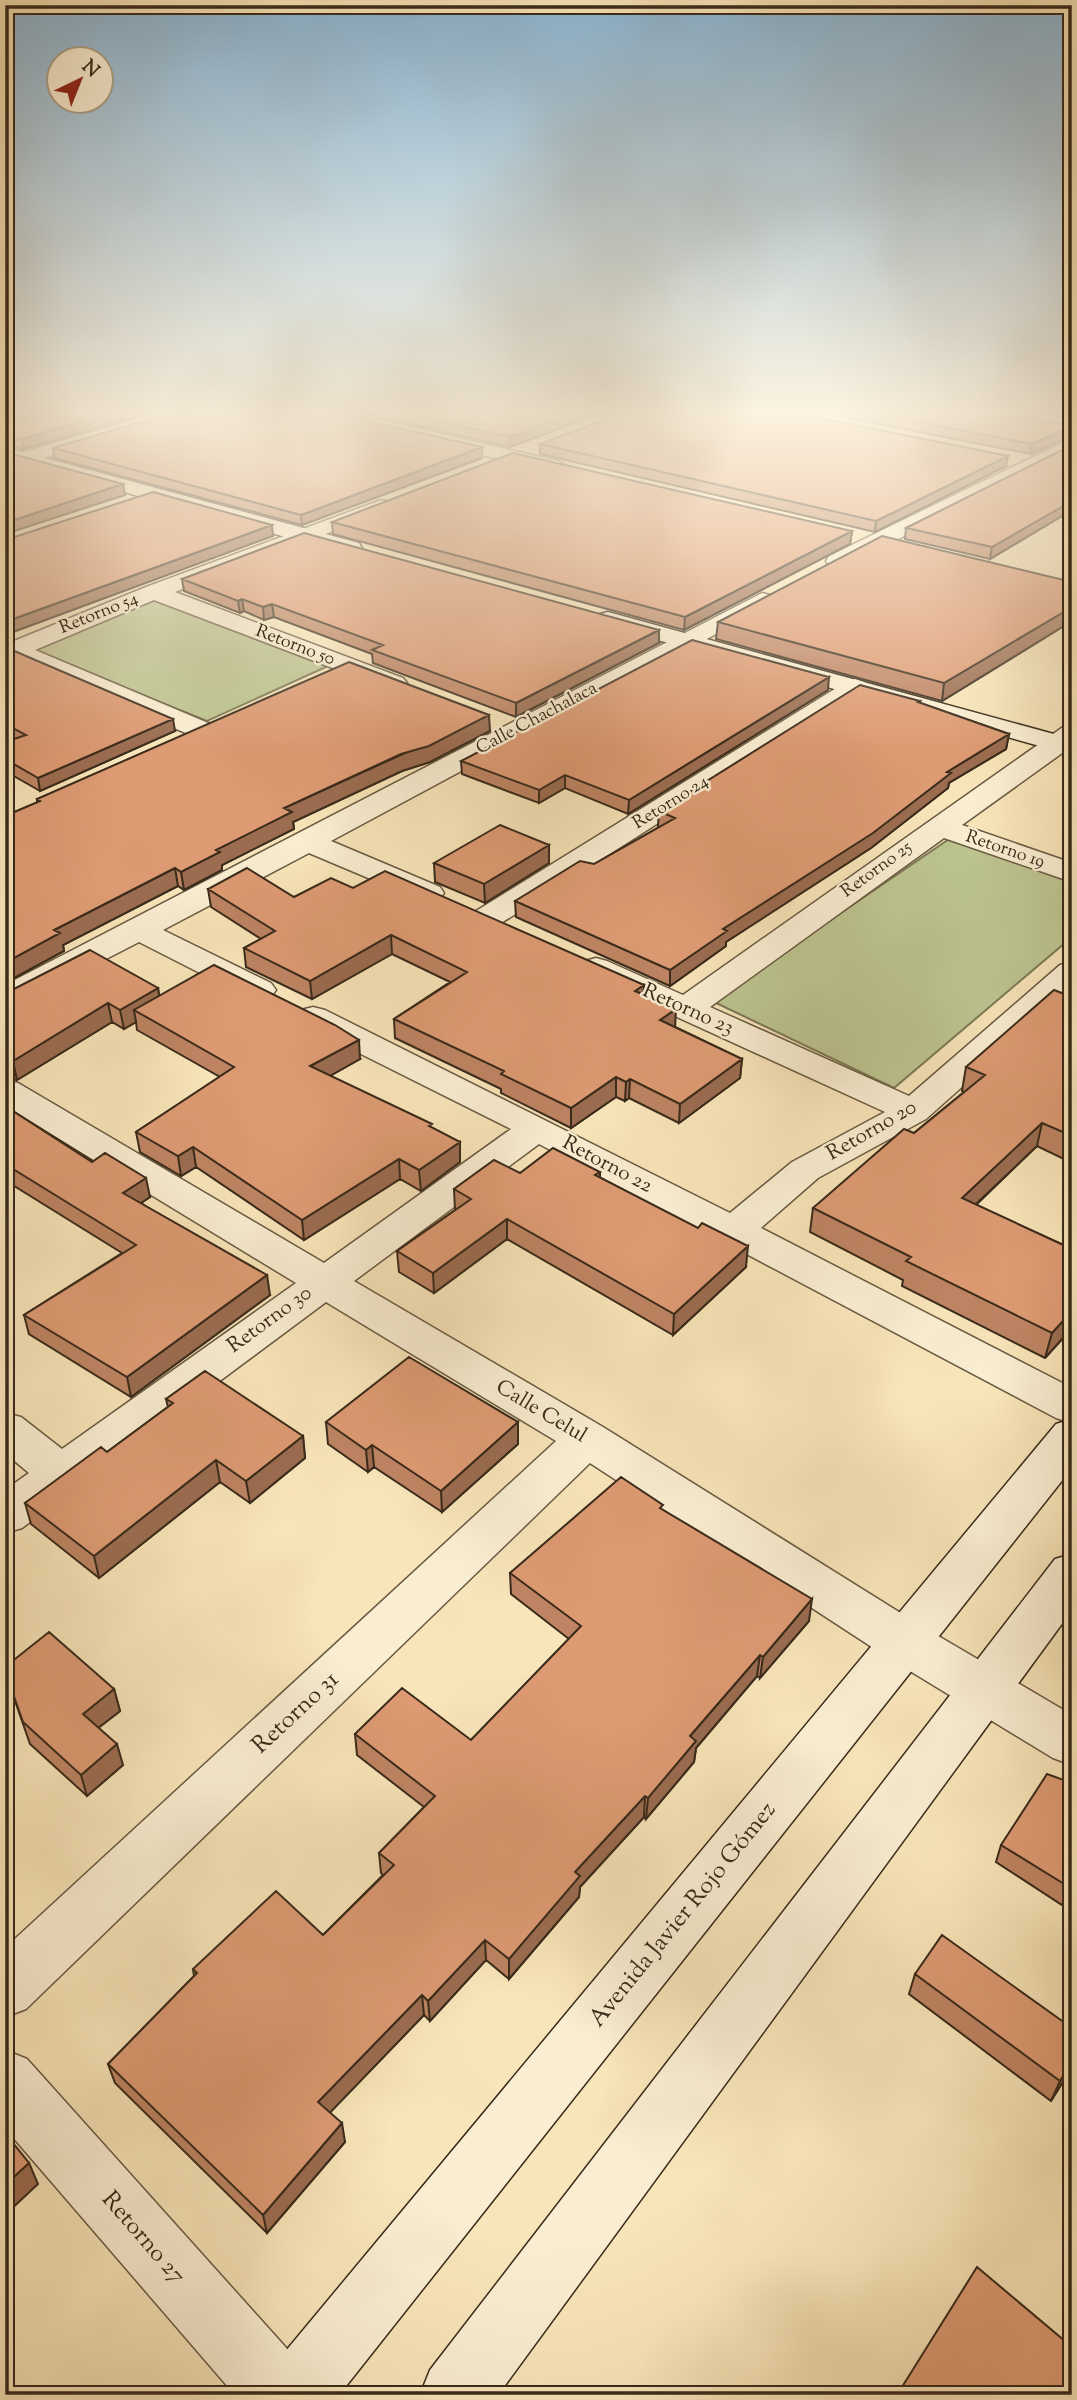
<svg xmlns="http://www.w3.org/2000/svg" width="1077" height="2400" viewBox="0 0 1077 2400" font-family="'Sorts Mill Goudy',serif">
<rect width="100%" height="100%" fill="#f8e5b9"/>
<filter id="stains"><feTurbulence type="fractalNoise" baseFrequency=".00286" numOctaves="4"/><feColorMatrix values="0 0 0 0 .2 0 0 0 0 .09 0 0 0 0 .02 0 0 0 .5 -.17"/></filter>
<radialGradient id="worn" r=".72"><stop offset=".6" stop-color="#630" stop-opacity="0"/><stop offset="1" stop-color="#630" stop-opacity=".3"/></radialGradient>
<path fill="#bdc590" stroke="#7b7855" stroke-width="2" d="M154 599 328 666 207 721 32 651Z
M952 837 1072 880V937L894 1088 712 1001Z"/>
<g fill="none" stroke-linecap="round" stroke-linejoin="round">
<g stroke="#695942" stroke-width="3">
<path id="street" d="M157 413H185L182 417 31 462 24 464 14 458 17 454Z
M318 413H350L558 461 568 467 558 473 321 417Z
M1072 438V451L845 566H829L826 561 829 556Z
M381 500 388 502 391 506 388 510 175 592 403 678 407 683 403 688 394 691 385 688 154 600 35 650 213 725 217 731 213 737 204 739 195 737 5 655V639L14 641 146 587Z
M762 593 770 595 773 600 770 605 331 841 440 887 444 893 440 899 429 902 418 899 309 853 163 930 271 983 276 990 271 997 259 1000 247 997 139 942 17 1005 5 1008V985Z
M855 679 864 682 868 687 864 692 498 925 487 927 476 925 471 918 476 911 846 682Z
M1072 725V746L962 825 1072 863V882L944 838 710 1007 909 1096 1060 965 1072 962V989L926 1119 818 1178 761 1228 1072 1388V1423L1056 1418 539 1144 354 1281 603 1427 923 1627 1072 1715V1765L1053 1758 887 1657 590 1463 26 2009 5 2017V1948L556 1441 326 1302 22 1528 5 1533V1490L29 1473 5 1453V1413L21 1417 62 1449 296 1283 5 1106V1080L18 1083 324 1263 511 1129 301 1024 296 1017 301 1010 313 1007 325 1010 730 1213 792 1162 885 1112 585 975 580 968 585 961 596 958 607 961 683 995 1063 727Z
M5 2050 27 2059 306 2370 316 2395H235L5 2128Z"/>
</g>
<g stroke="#392a1a" stroke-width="3">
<path id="secondary" d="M5 447 359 543 362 548 359 553H343L5 459Z
M608 612 1072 739V755L600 624 596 619 600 614Z
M1072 1419V1468L339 2395H260L270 2370 1056 1424Z
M1072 1554V1610L498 2395H420L430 2370 1055 1559Z"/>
</g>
<use href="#street" fill="#faeed2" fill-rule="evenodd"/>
<use href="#secondary" fill="#faeed2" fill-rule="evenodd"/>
</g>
<path fill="#be8463" stroke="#392a1a" stroke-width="2" d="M5 413H148L24 449 5 445Z
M361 413H601L510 447Z
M823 413H1007L1070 436 1031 454Z
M1034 413H1072V420Z
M540 444 1006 466 875 532 540 454Z
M1072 445V510L990 559 905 539 906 528Z
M53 448 482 458 302 525 54 458Z
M332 522 852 531 850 544 684 630 333 534Z
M182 579 659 643 516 717 373 663 372 654 274 617 264 620 244 611 240 613 184 591Z
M1072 582V621L942 701 716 639 718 622Z
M5 647 175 731 40 791 5 771V742L13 739 5 735Z
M828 690 628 814 565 788 539 803 462 774 461 761Z
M920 701V703L1009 734 1006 749 949 783 948 788 871 848 726 942V946L670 986 516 917 515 901 594 864 659 827 658 826 659 811Z
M490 731 430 762 402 771 293 822 294 829 222 865V870L184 890 178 886 63 945 64 951 5 983V816L37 803V799Z
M549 845V863L485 903 435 882 434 863Z
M353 888 644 985 643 995 675 1027 742 1059 740 1078 679 1123 629 1098 625 1101 616 1097 571 1128 501 1093V1089L395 1038 394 1019 450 982 392 954 312 999 246 967 244 948 261 939 211 907 208 889 294 897Z
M158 988 159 996 360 1059 330 1076 460 1142V1162L421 1191 400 1179 304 1240 196 1167 181 1176 140 1152 136 1132 220 1077 137 1030 136 1022 124 1029 112 1022 17 1080 5 1078V991Z
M1072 997V1163L1037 1146 976 1205 1072 1249V1328L1045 1358 902 1286 903 1280 810 1232 813 1208 914 1133 964 1092 962 1091 966 1067Z
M5 1106 150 1197 141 1203 270 1295 131 1397 29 1334 24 1315 122 1253 6 1181 5 1182Z
M600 1172V1178L746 1267 673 1335 507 1239 434 1293 399 1272 397 1251 455 1210 454 1189 520 1173Z
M166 1399 303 1436 305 1458 250 1503 220 1482 99 1578 31 1524 25 1503 107 1452 168 1407Z
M326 1422H518V1444L442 1512 374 1467 368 1472 328 1444Z
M663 1510 809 1621 760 1678 757 1676 696 1748 694 1762 646 1819 644 1817 580 1887 579 1897 509 1979 486 1960 430 2021 424 2015 330 2112 345 2142 267 2233 115 2083 108 2064 194 1976 193 1969 323 1935 383 1875 381 1873 379 1853 424 1807 357 1755 355 1734 471 1740 569 1639 511 1594 510 1573Z
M5 1672 114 1689 120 1711 98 1728 123 1765 87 1796 30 1744Z
M1072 1783V1889L1062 1905 996 1862 1001 1845Z
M915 1974 1072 2067 1051 2101 909 1994Z"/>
<path fill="#9b6c50" stroke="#392a1a" stroke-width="2" d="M114 413H148L24 449 22 439Z
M575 413H601L510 447V437Z
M1072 426 1070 436 1031 454 1032 444Z
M482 447V458L302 525 301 515Z
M1008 456 1006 466 875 532 876 521Z
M123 484 125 495 5 534V523Z
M1072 501V510L990 559 992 547Z
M272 525 273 536 5 635V622Z
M852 531 850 544 684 630 685 617Z
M242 599 244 611 240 613 238 601Z
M272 604 274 617 264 620 263 607Z
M1072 607V621L942 701 944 683Z
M659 630V643L516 717V703Z
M829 677 828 690 628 814 629 800Z
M489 715 490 731 430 762 402 771 293 822 294 829 222 865V870L184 890 181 872 284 808Z
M173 719 175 731 40 791 38 778Z
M1009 734 1006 749 949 783 948 788 871 848 726 942V946L670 986V970L723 929 947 772Z
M565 775V788L539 803V790Z
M549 845V863L485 903 484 884Z
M175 868 178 886 63 945 64 951 5 983V963L54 930Z
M391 935 392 954 312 999 310 981Z
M644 985 643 1004 635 991Z
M158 988 161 1007 134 1010 136 1022 124 1029 120 1010Z
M108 1003 112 1022 17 1080 13 1061Z
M676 1009 675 1028 660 1020Z
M359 1040 360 1059 312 1086 310 1066Z
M742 1059 740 1078 679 1123 680 1104Z
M616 1077V1097L571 1128V1108Z
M630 1079 629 1098 625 1101 626 1082Z
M1042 1123 1037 1146 957 1222 962 1198Z
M460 1142V1162L421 1191 419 1170Z
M193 1147 196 1167 181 1176 178 1156Z
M399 1159 400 1179 304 1240 302 1220Z
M146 1178 150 1197 127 1212 123 1193Z
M507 1219V1239L434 1293 433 1273Z
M748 1246 746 1267 673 1335 674 1314Z
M267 1275 270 1295 131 1397 127 1377Z
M1072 1311V1328L1045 1358 1052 1333Z
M518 1422V1444L442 1512 441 1491Z
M303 1436 305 1458 250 1503 246 1481Z
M372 1445 374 1467 368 1472 366 1450Z
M216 1460 220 1482 99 1578 94 1556Z
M812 1599 809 1621 760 1678 763 1657Z
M760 1655 757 1676 696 1748 694 1762 646 1819 648 1798 690 1736Z
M114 1689 120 1711 89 1735 83 1714Z
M117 1744 123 1765 87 1796 81 1775Z
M645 1796 644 1817 580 1887 579 1897 509 1979V1959L575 1872Z
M1072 1883V1889L1062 1905 1069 1887Z
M485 1940 486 1960 430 2021 428 2001Z
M422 1995 424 2015 322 2121 318 2102Z
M1072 2061V2067L1051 2101 1060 2081Z
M342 2123 345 2142 267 2233 263 2215Z
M29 2163 38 2184 5 2215V2185Z"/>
<path fill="#dd9a73" stroke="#392a1a" stroke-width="2" d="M5 413H114L22 439 5 436Z
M171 413H333L482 447 301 515 53 448Z
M403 413H575L510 437Z
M623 413H795L1008 456 876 521 540 444Z
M873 413H1007L1072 426 1032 444Z
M1072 445V501L992 547 906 528Z
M5 452 123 484 5 523Z
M513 453 852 531 685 617 332 522Z
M153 492 272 525 5 622V540Z
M304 533 659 630 516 703 372 650 383 645 272 604 263 607 242 599 238 601 182 579Z
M882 536 1072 582V607L944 683 718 622Z
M692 640 829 677 629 800 565 775 539 790 461 761Z
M5 647 173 719 38 778 5 759V742L26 735 5 724Z
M349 662 489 715 429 746 401 754 284 808 292 812 216 850 220 852 181 872 175 868 54 930 60 933 5 963V816L40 801 37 799Z
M860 685 920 701 918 702 1009 734 947 772 951 773 873 833 723 929 727 931 670 970 515 901 580 861 594 864 675 818 659 811Z
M500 825 549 845 484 884 434 863Z
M247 868 294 897 331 878 353 888 385 871 644 985 635 991 676 1009 660 1020 742 1059 680 1104 630 1079 626 1082 616 1077 571 1108 501 1074 504 1071 394 1019 467 972 391 935 310 981 244 948 275 931 208 889Z
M90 950 158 988 120 1010 108 1003 13 1061 5 1060V991L14 989Z
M214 965 335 1025 359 1040 310 1066 432 1124 429 1126 460 1142 419 1170 399 1159 302 1220 193 1147 178 1156 136 1132 234 1067 134 1010Z
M1054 990 1072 997V1136L1042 1123 962 1198 1072 1249V1311L1052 1333 906 1261 911 1257 813 1208 904 1129 914 1133 985 1075 966 1067Z
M5 1106 92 1162 105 1153 146 1178 123 1193 267 1275 127 1377 24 1315 136 1245 5 1164Z
M553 1148 600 1172 595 1175 698 1228 702 1223 748 1246 674 1314 507 1219 433 1273 397 1251 471 1199 454 1189 494 1160 520 1173Z
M409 1357 518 1422 441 1491 372 1445 366 1450 326 1422Z
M205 1371 303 1436 246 1481 216 1460 94 1556 25 1503 101 1447 107 1452 173 1403 166 1399Z
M621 1477 663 1505 660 1508 812 1599 763 1657 760 1655 690 1736 696 1741 648 1798 645 1796 575 1872 580 1876 509 1959 485 1940 428 2001 422 1995 318 2102 342 2123 263 2215 108 2064 197 1973 193 1969 276 1891 323 1935 394 1865 379 1853 435 1796 355 1734 402 1688 471 1740 581 1626 510 1573Z
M49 1632 114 1689 83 1714 117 1744 81 1775 23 1722 5 1671V1667Z
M1047 1774 1072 1783V1883L1069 1887 1001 1845Z
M942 1935 1072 2028V2061L1060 2081 915 1974Z
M5 2133 29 2163 5 2185Z
M977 2267 1072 2347V2395H897Z"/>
<linearGradient id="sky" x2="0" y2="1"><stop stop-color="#8cb7d6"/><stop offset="0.55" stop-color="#fcf3e0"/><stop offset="1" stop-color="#fcf3e0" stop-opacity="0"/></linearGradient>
<rect width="1077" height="749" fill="url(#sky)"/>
<g text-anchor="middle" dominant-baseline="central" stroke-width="5" stroke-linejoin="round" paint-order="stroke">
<g font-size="18" fill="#392a1a" stroke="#faeed2">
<text transform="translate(99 614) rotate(-22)">Retorno 54</text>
<text transform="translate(295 646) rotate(21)">Retorno 50</text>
<text transform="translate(537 719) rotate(-28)">Calle Chachalaca</text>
<text transform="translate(671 803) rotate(-32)">Retorno 24</text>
<text transform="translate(1005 850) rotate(19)">Retorno 19</text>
<text transform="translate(877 870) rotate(-36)">Retorno 25</text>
</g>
<g font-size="21" fill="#392a1a" stroke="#faeed2">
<text transform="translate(688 1010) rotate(24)">Retorno 23</text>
<text transform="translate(872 1131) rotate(-30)">Retorno 20</text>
<text transform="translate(607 1165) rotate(28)">Retorno 22</text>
<text transform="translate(270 1320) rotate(-36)">Retorno 30</text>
<text transform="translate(541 1412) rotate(31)">Calle Celul</text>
</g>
<g font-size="24" fill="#392a1a" stroke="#faeed2">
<text transform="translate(296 1713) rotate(-43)">Retorno 31</text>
<text transform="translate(683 1915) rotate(-51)">Avenida Javier Rojo Gómez</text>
<text transform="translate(143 2238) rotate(49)">Retorno 27</text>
</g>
</g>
<rect width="1077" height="2400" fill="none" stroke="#f8e5b9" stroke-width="28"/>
<rect x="7" y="7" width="1063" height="2386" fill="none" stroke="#392a1a" stroke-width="3.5"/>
<rect x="14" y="14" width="1049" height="2372" fill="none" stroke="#392a1a" stroke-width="2"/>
<g transform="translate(80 80) rotate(43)"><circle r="33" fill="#faeed2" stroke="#ada088" stroke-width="2"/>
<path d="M0-5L12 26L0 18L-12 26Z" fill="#8f2418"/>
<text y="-10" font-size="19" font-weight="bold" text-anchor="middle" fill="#392a1a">N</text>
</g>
<rect width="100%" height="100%" filter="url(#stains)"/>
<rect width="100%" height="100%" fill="url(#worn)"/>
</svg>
